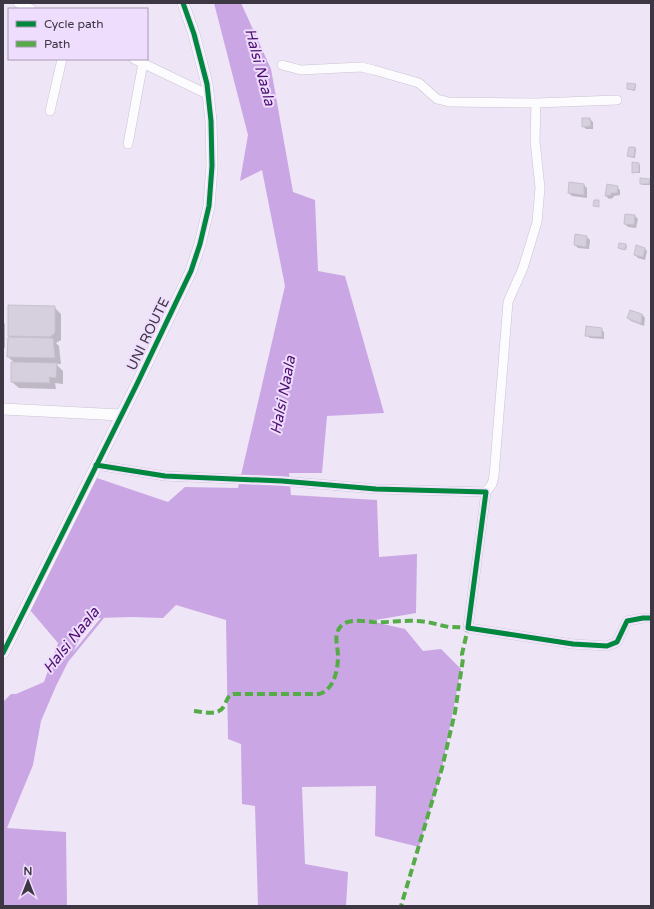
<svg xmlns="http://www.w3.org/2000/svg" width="654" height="909" viewBox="0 0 654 909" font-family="'Varela Round',sans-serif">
<rect width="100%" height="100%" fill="#eee5f6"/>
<path fill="#caa7e4" d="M214 3H241L271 69 293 192 315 200 318 271 345 276 384 413 327 416 322 473H289L291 495 377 500 379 557 417 554 416 613 370 621 405 629 423 651 441 649 461 669 442 768 419 847 375 836 376 786 302 787 305 864 348 872 346 906H258L255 806 242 804 241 744 228 739 226 620 176 605 163 618 132 617 97 618 80 638 56 686 41 721 33 765 7 828 66 832 67 906H3V702L11 694H16L44 682 58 643 30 610 97 478 168 502 185 487 238 488 285 286 262 170 240 181 248 135Z"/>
<path fill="#0003" d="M635 85 636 86 635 91 628 89Z
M590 119 593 122V129H586L583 126Z
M635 148 636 149 635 158 629 157 628 156Z
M639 164 640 165V173H635L633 172Z
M641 179 650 180V185H642Z
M570 183 584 185 587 188V198L572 196 569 193Z
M608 185 617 187 620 190V195L614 196 613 198 609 199 606 196Z
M635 216 638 219 636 228 628 227 625 224Z
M587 237 590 240 589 249 578 248 575 245Z
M620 244 626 245 627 246 626 250 620 249 619 248Z
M644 248 647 251 645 260 638 258 635 255Z
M54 307 61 314V340L56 343 59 346 61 364H56L63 371V384L55 383 56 389 19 388 12 382 15 363 8 357 11 338 9 336Z
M642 314 645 318 644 326 631 321 628 318Z
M3 322 5 324V348H3Z
M601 329 604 332V339L590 338 586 335Z"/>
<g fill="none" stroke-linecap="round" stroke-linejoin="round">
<path stroke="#caa7e4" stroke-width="2.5" d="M68 660 104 616"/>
</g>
<path fill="#d6cfdd" stroke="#c7c0cd" d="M627 83 636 84 634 90 627 89Z
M582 118H590L591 126 582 127Z
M629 147H635L634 157 627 156Z
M632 162 639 163V172L632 173Z
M640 178 650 179 649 184H640Z
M569 182 584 184V195L568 193Z
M607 184 618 186 617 193H611V195L605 196Z
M594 200H599V207L593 206Z
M625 214 635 215 634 225 624 224Z
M575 234 587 236 586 247 574 245Z
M619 243 626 244 625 250 618 248Z
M636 245 645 248 643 257 634 255Z
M8 305 55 306V333L50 337 8 336Z
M630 310 642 314 641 324 627 318Z
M586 326 602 328V337L585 336Z
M8 337 53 338 55 358 7 357Z
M11 362 57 363 56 378 49 377 50 383 11 382Z"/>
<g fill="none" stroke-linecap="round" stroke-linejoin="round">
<g stroke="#cbc3d1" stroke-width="10">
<path id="minor" d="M18 3 31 9
M134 59 209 95
M282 65 301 70 361 67 374 70 419 83 437 99 449 102 536 103 617 100
M50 111 62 59
M128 144 143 63
M96 465 165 476 282 481 376 489 486 492 468 628 573 644 607 646 617 642 627 621 643 618H651
M486 492 492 484 494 476 508 302 523 268 537 222 540 188 535 141 536 103"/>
</g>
<g stroke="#cbc3d1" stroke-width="12">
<path id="tertiary" d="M3 409 121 415
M3 653 136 386 191 271 200 244 209 206 212 166 211 121 207 84 194 34 183 3"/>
</g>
<use href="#minor" stroke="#fcfbfe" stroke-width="9"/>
<use href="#tertiary" stroke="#fcfbfe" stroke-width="11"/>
<path stroke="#55ac47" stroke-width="4" stroke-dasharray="8 4" stroke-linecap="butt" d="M194 711C205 712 220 717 225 704 227 699 228 696 233 694H319C334 690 338 670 338 656 338 645 332 633 343 624 351 619 364 621 373 622 387 623 402 620 416 621 428 621 438 625 449 627 456 627 462 627 468 628L462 654 463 659 455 712 442 768 401 906"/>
<g stroke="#efddfe" stroke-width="8">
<path id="cycleway" d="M96 465 165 476 282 481 376 489 486 492 468 628 573 644 607 646 617 642 627 621 643 618H651
M3 653 136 386 191 271 200 244 209 206 212 166 211 121 207 84 194 34 183 3"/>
</g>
<use href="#cycleway" stroke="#00873e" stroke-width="5"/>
</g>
<g text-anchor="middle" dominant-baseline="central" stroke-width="4" stroke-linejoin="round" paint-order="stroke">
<g font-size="14" fill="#3d3643" stroke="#efddfe">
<text transform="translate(148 334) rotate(-64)">UNI ROUTE</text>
</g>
<g font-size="15" font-style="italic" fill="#4e1071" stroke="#efddfe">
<text transform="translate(260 67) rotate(75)">Halsi Naala</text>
<text transform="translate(283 395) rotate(-79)">Halsi Naala</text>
<text transform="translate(71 640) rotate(-51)">Halsi Naala</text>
</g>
</g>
<rect width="654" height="909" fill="none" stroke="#3d3643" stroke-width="8"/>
<rect x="8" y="8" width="140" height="52" fill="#efddfe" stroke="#a89ab3"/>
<rect x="16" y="21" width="20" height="6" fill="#00873e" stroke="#a89ab3"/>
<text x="44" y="28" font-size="12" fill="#3d3643">Cycle path</text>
<rect x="16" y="41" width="20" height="6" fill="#55ac47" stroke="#a89ab3"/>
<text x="44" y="48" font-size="12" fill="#3d3643">Path</text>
<g transform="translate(28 881)" stroke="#efddfe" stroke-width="3" paint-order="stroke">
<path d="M0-3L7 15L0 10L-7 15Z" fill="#3d3643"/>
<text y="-6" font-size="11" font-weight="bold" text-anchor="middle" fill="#3d3643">N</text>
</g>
</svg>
